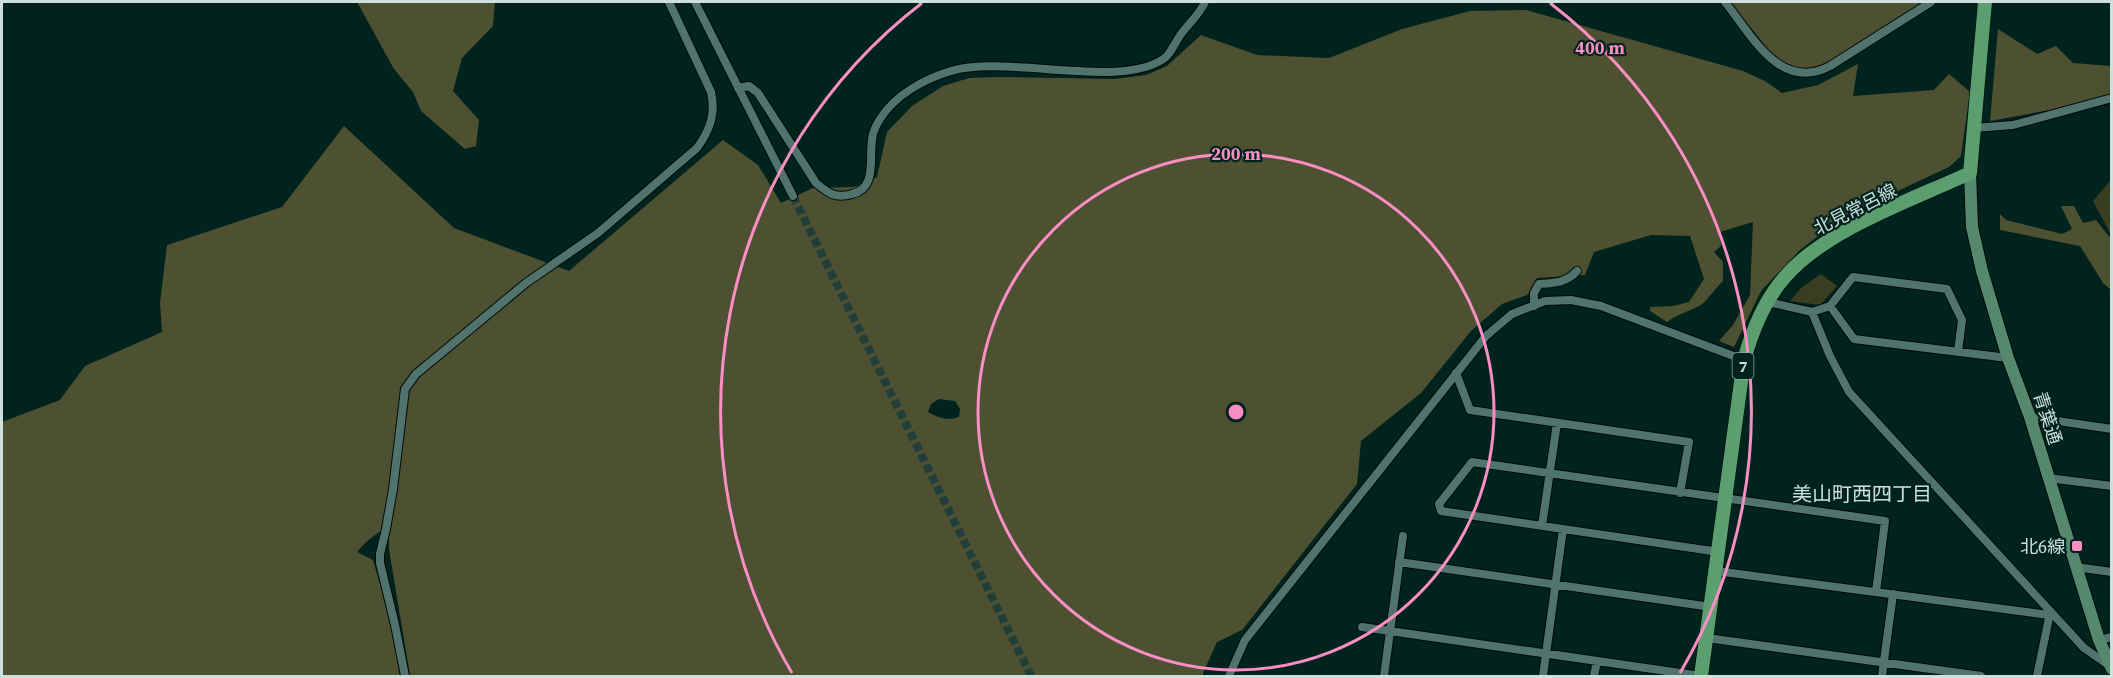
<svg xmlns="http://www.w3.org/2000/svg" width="2113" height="678" viewBox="0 0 2113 678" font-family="'Source Serif 4','Noto Sans JP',serif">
<rect width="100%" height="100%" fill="#01231e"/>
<path fill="#3a3d20" d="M2110 181H2112L2111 235 2093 201Z
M1821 274 1837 286 1820 305 1790 301 1801 288Z"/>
<path fill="#4d5031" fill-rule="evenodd" d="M357 2H495L493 26 462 58 453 91 479 120 476 146 465 149 421 111 413 92 394 69Z
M1730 2H1927L1818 70 1795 71 1777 60Z
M1526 10 1743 71 1765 81 1782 93 1818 85 1858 64 1853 96 1934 90 1949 74 1970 92 1961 156 1949 167 1844 216 1800 250 1761 291 1734 347 1719 341 1733 325 1750 295 1753 222 1720 232 1721 246 1714 252 1723 262V281C1715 288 1706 303 1699 306 1688 312 1678 314 1667 322L1650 311V307L1673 306 1689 302 1704 279 1690 236 1651 235 1594 252 1585 275 1537 278 1527 295 1502 304 1471 331 1421 393 1361 441 1357 484 1242 630 1217 642 1203 673V676H410L389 549V528C376 532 366 541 357 552L373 560 393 631 402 676H2V422L60 400 85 366 162 332 160 303 167 245 282 207 344 126 454 228 569 271 723 140 758 165 781 203 813 188 854 187 877 177 887 132 912 106 943 86 969 78 997 77 1115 79 1146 75 1167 66 1201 35 1257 55 1329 58 1402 29 1470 11ZM939 399 955 401 960 409 959 417C947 421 939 418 928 412L931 404Z
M1998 29 2037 54 2056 46 2073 63 2111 66V96L2088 103 1990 121Z
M2061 206H2074L2083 223 2096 220 2111 239V290L2103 283 2080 246 2000 230V214L2006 220 2062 234 2072 229Z"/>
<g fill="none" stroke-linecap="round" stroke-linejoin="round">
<path stroke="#203f3a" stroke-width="8" stroke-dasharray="8 4" stroke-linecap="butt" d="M793 196 1031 676"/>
<g stroke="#000b08" stroke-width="10">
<path id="street" d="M695 2 793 196
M1725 2C1751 34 1780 93 1830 66L1931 2
M738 88 749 86 758 93 816 183C828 193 835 199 852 194 877 188 869 160 872 140 872 134 877 124 880 119 895 95 924 79 951 71 1005 54 1124 91 1166 57 1172 51 1176 41 1181 34 1189 23 1200 14 1205 2
M1974 128 2013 125 2112 98
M1768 302 1812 312 1830 356 1849 392 2084 648 2110 666
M1534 306V293L1539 284C1554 283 1566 283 1577 271
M1830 306 1854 339 2008 358
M1812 312 1830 306 1853 277 1947 289 1962 320 1958 352
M1456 373 1470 410 1689 442 1680 493
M2030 417 2112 429
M2048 478 2112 486
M1542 526 1557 423
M1719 552 1441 511 1439 504 1472 462 1885 521 1876 592
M1399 562 1711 607
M2075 567 2112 572
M1716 571 2049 615
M1362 627 1701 676
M1707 638 1981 676
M2099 640 2112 637
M405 676 395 625 380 563V554L386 529 393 489 405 389 416 374 526 283 598 233 697 148C710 130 716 114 711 92L669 2
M1229 676 1245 640 1486 336 1512 314 1545 301 1571 300 1601 306 1744 360
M1384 676 1403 536
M1543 676 1563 529
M1594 676 1597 661
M1882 676 1893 594
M2037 676 2050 613"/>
</g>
<g stroke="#000b08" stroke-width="14">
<path id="secondary" d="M1970 173 1972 227 1982 271 2008 358 2030 417 2099 640 2112 669"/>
</g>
<g stroke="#000b08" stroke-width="15">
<path id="primary" d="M1701 676 1744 360C1752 331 1764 301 1784 278 1824 230 1912 200 1970 173L1985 2"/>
</g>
<use href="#street" stroke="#51736d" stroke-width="8"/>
<use href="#secondary" stroke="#56886e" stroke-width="12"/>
<use href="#primary" stroke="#5b9e6f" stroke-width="14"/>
</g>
<g fill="none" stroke="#fb8fc4" stroke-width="3">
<circle cx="1236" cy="412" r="258"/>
<path d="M792 673A515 515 0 0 1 922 3M1550 3A515 515 0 0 1 1680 673"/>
</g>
<rect fill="#fb8fc4" stroke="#01231e" stroke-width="2" x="2071" y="540" width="12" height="12" rx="3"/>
<g text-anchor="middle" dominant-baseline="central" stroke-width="4.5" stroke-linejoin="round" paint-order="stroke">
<rect fill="#01231e" stroke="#90a7a3" stroke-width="1.5" x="1732.5" y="353" width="21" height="26" rx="4.5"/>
<g font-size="16" font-weight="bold" fill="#cee0dc">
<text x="1743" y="366">7</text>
</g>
<g font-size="18" fill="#cee0dc" stroke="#01231e">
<text transform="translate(1855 209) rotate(-27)">北見常呂線</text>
<text transform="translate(2048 418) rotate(72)">青葉通</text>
</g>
<g font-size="18" fill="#cee0dc" stroke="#01231e" text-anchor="end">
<text x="2065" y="546">北6線</text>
</g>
<g font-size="20" fill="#cee0dc" stroke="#01231e">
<text x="1862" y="494">美山町西四丁目</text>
</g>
</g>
<circle cx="1236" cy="412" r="9" fill="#fb8fc4" stroke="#01231e" stroke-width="3"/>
<g font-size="18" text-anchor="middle" font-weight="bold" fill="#fb8fc4" stroke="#01231e" stroke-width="4.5" stroke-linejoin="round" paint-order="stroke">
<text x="1600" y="54">400 m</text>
<text x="1236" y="160">200 m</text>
</g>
<rect width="2113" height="678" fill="none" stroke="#cee0dc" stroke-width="6"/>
</svg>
